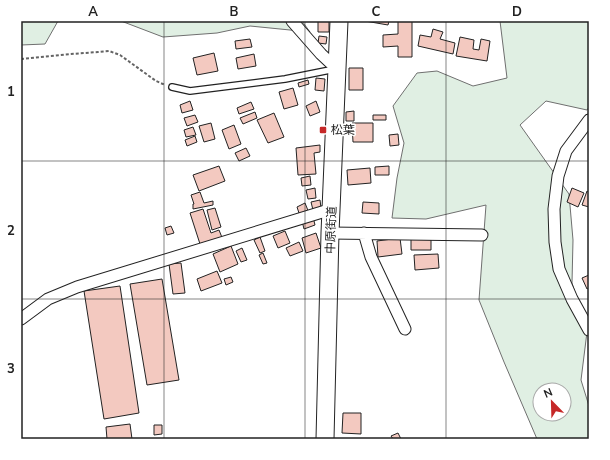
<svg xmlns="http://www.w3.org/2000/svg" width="610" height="460" viewBox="0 0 610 460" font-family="'Nunito Sans','Noto Sans JP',sans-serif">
<rect width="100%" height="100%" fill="#fff"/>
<path fill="#e0efe3" stroke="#6f6f6f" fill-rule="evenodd" d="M21 21H58L45 44 21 45Z
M121 21H302L310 32 250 26 217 33 163 37Z
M500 21H589V107L587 110 546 101 520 125 569 194 573 240 572 283 587 332 581 380 589 406V439H537L504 362 479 300 486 205 426 219 392 218 397 178 404 143 393 106 417 73 437 71 473 86 507 78ZM540 390H564V414H540Z"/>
<path fill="#f3c9c0" stroke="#222" d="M318 21H329V32H318Z
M365 21H389L388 25Z
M398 21H412V57H398V46L383 47V35L398 34Z
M433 29 443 32 440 39 455 43 453 54 418 46 420 35 431 37Z
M319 36 327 37 326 44 318 43Z
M460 37 474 40 473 49 479 50 481 39 490 41 487 61 456 56Z
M250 39 252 47 236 49 235 41Z
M214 53 218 71 197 75 193 58Z
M254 54 256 66 238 69 236 58Z
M349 68H363V90H349Z
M316 78 325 79 324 91 315 90Z
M308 80 309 84 299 87 298 83Z
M293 88 298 105 284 109 279 92Z
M190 101 193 110 182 113 180 105Z
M316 101 320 112 310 116 306 106Z
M251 102 254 109 239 114 237 108Z
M354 111V121H346V112Z
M255 112 257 118 243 124 240 118Z
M274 113 284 137 268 143 257 120Z
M195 115 198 122 187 126 184 118Z
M373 115H386V120H373Z
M211 123 215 139 204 142 199 126Z
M352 123H373V142H353Z
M234 125 241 144 229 149 222 130Z
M193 127 196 135 186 137 184 130Z
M398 134 399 145 390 146 389 135Z
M195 136 197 142 187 146 185 140Z
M320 145V152L314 153 316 174 298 175 296 148Z
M246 148 250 156 239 161 235 153Z
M219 166 225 181 199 191 193 175Z
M389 166V175H375V167Z
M370 168 371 183 348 185 347 170Z
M310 176 311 185 302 186 301 178Z
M315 188 316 198 308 199 306 190Z
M572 188 584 193 578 207 567 202Z
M587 191 589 192V207L582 205Z
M200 192 204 203 213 201V205L193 209V204H194L191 195Z
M320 200 321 208 313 210 311 202Z
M363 202 379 203V214L362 213Z
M305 203 309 213 300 216 297 207Z
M215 208 221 227 212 230 207 210Z
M203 209 211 233 219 230 223 240 200 244 190 213Z
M313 217 315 225 304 229 302 221Z
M171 226 174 233 167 235 165 228Z
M285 231 290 243 278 248 273 236Z
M316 233 321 248 306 253 302 238Z
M260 237 265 251 260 253 254 240Z
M400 238 402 254 378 257 377 241Z
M411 238H431V250H411Z
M299 242 303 251 290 256 286 248Z
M231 246 238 264 220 272 213 254Z
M242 248 247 260 241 262 236 251Z
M263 253 267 263 263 264 259 255Z
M438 254 439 268 415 270 414 255Z
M181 263 185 293 173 294 169 264Z
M217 271 222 283 201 291 197 279Z
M589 275V288L587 289 582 278Z
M231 277 233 282 226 285 224 279Z
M162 279 179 380 147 385 130 284Z
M120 286 139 413 104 419 84 291Z
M343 413H361V434L342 433Z
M130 424 132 439H107L106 427Z
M154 425H162V434L154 435Z
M398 433 401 439H393L391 436Z"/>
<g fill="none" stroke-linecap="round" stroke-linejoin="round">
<g stroke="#222" stroke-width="8">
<path id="lane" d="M172 87 190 91 285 79 335 69"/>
</g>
<g stroke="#222" stroke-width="13">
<path id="street" d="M292 21 321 54 337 69
M589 120 566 151 558 176 554 209 555 242 559 269 572 299 589 330
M330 233 482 235
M364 233 371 257 405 329
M21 319 48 299 77 287 332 209"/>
</g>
<g stroke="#222" stroke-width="19">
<path id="primary" d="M325 439 330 233 339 21"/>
</g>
<path stroke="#646464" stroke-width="2" stroke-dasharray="3 2" stroke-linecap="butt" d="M21 59 71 54 98 52 109 51 120 55 156 81 165 85"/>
<use href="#lane" stroke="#fff" stroke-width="5.5"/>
<use href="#street" stroke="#fff" stroke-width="11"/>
<use href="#primary" stroke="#fff" stroke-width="17"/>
</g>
<path fill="none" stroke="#222" stroke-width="1" stroke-opacity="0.55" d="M164 21V439M305 21V439M446 21V439M21 161H589M21 299H589"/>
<rect fill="#c62828" stroke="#fff" stroke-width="1.5" x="319" y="126" width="8" height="8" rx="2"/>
<g text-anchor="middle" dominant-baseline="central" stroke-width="3" stroke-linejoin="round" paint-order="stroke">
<g font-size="12" fill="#222" stroke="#fff" text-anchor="start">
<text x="331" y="130">松葉</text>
</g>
<g font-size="12" fill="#222" stroke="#fff">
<text transform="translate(331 230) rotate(-88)">中原街道</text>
</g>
</g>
<rect width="610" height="460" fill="none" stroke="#ffffff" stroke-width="44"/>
<g transform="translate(552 402) rotate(337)"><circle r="19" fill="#ffffff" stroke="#a7a7a7"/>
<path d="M0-3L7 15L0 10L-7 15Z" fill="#c62828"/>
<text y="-6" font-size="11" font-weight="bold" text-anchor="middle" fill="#222222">N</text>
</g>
<rect x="22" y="22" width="566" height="416" fill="none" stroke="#222" stroke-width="1.5"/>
<g font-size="13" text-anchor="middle" font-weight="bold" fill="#222">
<text x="93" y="16">A</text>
<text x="234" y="16">B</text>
<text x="376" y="16">C</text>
<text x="517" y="16">D</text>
<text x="11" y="96">1</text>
<text x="11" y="235">2</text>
<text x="11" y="373">3</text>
</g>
</svg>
